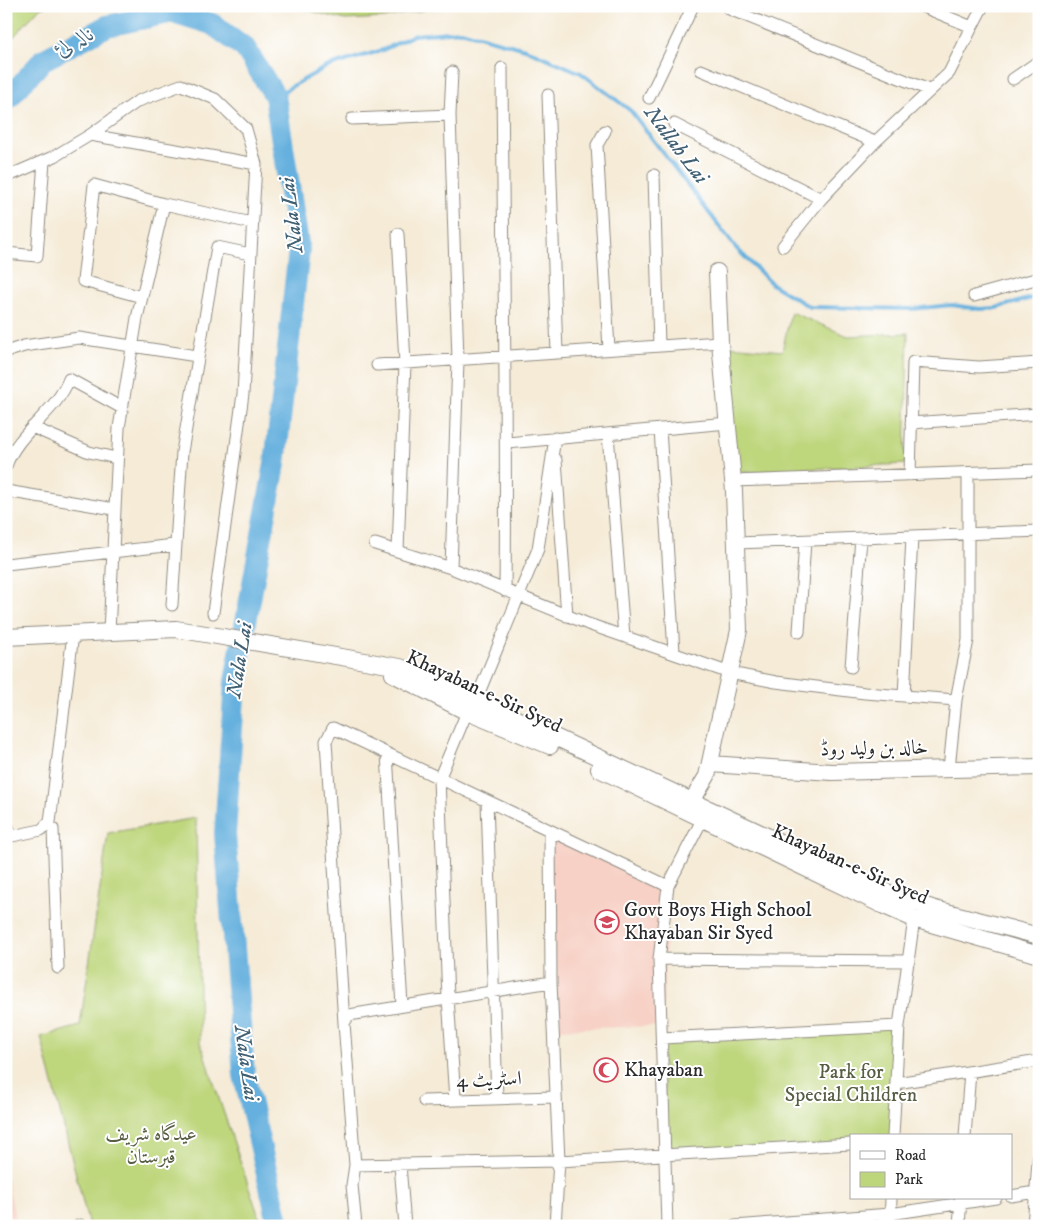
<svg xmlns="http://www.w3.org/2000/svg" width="1045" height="1232" viewBox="0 0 1045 1232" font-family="'IM FELL DW Pica',Amiri,serif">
<rect width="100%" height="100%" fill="#fff"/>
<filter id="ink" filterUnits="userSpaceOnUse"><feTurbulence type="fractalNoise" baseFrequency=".02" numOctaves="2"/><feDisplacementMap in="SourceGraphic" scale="10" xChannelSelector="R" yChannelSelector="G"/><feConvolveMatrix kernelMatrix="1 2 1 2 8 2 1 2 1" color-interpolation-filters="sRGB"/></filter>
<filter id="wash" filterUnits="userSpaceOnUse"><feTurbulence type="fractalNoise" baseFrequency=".0096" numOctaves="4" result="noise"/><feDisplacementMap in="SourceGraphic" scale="20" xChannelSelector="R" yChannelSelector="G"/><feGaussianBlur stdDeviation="1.12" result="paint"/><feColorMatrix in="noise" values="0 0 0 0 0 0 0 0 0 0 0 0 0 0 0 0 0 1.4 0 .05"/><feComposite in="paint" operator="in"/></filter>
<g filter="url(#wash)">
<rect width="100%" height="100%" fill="#f5ebd7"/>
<path fill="#f7d1c6" d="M550 831 668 886 662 1026 553 1029Z
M6 1176 15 1217 6 1218Z"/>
<path fill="#bed67b" stroke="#748053" d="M6 6H47L39 9 6 45Z
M292 6H445L384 18 345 20Z
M791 312 848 336 908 333 905 464 732 473 720 345 782 351Z
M196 818 200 1042 262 1226H89L41 1037 80 1026 108 833Z
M899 1026 893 1136H851V1144L666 1154 662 1038Z"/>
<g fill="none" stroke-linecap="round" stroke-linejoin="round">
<path stroke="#65b0de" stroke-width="4" d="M275 96 326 67 383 50 414 35 461 31 525 49 581 73 631 111 736 248 773 285 810 307 911 309 952 305 980 309 996 308 1039 296"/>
<path stroke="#65b0de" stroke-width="22" d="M6 101 43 60 107 26 173 12 212 24 245 48 275 96 299 250 275 464 235 681 225 834 244 1075 279 1226"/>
</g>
</g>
<g filter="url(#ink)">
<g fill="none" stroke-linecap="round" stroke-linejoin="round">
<g stroke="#908b81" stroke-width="13">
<path id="street" d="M921 6 972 27 983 6
M729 9 929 90
M502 68C503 242 507 417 505 591
M701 70 875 142
M1013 79 1039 61
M548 95 557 353
M649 98 693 6
M352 119 450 115
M674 124 821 199
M605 131 597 145 609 349
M90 135 256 164
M654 175 659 346
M6 177 55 156 90 135 138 101 181 85 215 99 246 129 256 164 243 394 213 613
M783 246 821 199 875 142 949 73 972 27
M6 253 37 256 44 161
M974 296 1039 278
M142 297 83 281 94 185 164 204
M6 352 24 346 79 338 197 356
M377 365 720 342
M911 423 1039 414
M32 427 89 452 116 458
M660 429 674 652
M608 434 624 636
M507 443 728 423
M556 460 567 616
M6 466C18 431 56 413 69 379L122 408
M910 475 913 362 979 367 1039 363
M733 481 1039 470
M6 491 114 509
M736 543 1039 531
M375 544 451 568 588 624 730 673 776 682 865 693 956 700
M398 551 405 363 398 234
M6 564 174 545
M451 568 458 360 450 115 452 72
M172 605 182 452 217 247 250 254
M109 632 119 428 137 318 164 204 252 223
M799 632 805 541
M851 667 861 538
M904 696 912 537
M476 700 538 549 555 438
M387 754 402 1006
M949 769 956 700 968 640V473
M487 801 497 1098
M6 824 12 836 41 830 50 822 73 634
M46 825 53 829 58 968
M550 831 551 982 559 1161 555 1226
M659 959 909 961
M344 1023 326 741 333 728 668 886
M662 1038 899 1026
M896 1083 1039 1061
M455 1099 448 998 439 779 467 712
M424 1101 555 1097
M893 1136 899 1026 914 919
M965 1136 970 1072
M355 1165 559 1161 851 1144
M400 1165 405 1226
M1011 1196 1035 1192
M78 1226 80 1225
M356 1226 352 1185 355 1165 344 1023 349 1015 551 982
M667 1226 659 959 668 886 702 820
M735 1226 890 1214 996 1198
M890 1226 891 1198
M959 1226 961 1198
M1033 1226 1039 1149"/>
</g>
<g stroke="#908b81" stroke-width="18">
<path id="secondary" d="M6 637 176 629 400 667 433 680 893 895 935 909 1039 936
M393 674 467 712 550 746
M710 764 832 772 1039 767
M599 769 882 905 914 919 1039 955
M692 801 707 776 739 630 734 491 720 342 717 272"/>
</g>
<use href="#street" stroke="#fff" stroke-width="11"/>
<use href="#secondary" stroke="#fff" stroke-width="16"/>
</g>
</g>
<defs>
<g id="school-ring" transform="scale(1.25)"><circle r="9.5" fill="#fff" stroke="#d1495b" stroke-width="1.5"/><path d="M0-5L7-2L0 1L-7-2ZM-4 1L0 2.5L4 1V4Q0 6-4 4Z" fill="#d1495b"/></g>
<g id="mosque-ring" transform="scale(1.25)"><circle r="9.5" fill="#fff" stroke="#d1495b" stroke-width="1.5"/><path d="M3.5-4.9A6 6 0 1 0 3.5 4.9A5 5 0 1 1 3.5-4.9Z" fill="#d1495b"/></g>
</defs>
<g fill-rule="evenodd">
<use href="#school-ring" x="607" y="922"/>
<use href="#mosque-ring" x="606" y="1070"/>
</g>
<g text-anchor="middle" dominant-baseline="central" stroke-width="4" stroke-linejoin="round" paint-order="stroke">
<g font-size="20" fill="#2b2b2b" stroke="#fff">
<text transform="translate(484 692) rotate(25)">Khayaban-e-Sir Syed</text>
<text transform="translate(874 749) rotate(-1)">خالد بن ولید روڈ</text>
<text transform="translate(850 865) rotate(24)">Khayaban-e-Sir Syed</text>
<text transform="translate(489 1080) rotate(-2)">اسٹریٹ 4</text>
</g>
<g font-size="20" fill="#2b2b2b" stroke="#fff" text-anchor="start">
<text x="624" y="910">Govt Boys High School<tspan x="624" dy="23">Khayaban Sir Syed</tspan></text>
<text x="624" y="1070">Khayaban</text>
</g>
<g font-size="20" fill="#575e43" stroke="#fff">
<text x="851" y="1072">Park for<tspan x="851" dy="23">Special Children</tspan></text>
<text x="151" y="1134">عیدگاہ شریف<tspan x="151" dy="23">قبرستان</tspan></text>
</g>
<g font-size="21" font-style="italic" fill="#426073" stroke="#fff">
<text transform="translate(75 42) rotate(-28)">نالہ لئ</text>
<text transform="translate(676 145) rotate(53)">Nallah Lai</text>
<text transform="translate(292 215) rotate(-97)">Nala Lai</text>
<text transform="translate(240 660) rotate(-81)">Nala Lai</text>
<text transform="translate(246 1063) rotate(82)">Nala Lai</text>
</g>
</g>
<rect width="1045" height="1232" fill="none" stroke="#fff" stroke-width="25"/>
<rect x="850" y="1134" width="162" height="65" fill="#ffffff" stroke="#aaaaaa"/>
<rect x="860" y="1151" width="25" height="8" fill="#ffffff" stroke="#aaaaaa"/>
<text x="895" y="1160" font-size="15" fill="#2b2b2b">Road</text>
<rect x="860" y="1172" width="25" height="15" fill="#bed67b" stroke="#aaaaaa"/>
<text x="895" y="1184" font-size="15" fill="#2b2b2b">Park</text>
</svg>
